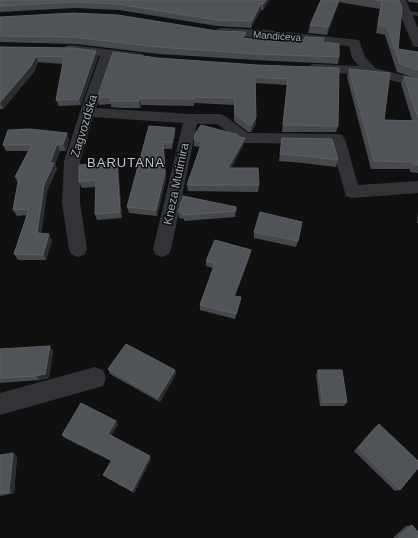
<svg xmlns="http://www.w3.org/2000/svg" width="418" height="538" viewBox="0 0 418 538" font-family="Arial,sans-serif">
<rect width="100%" height="100%" fill="#101011"/>
<g fill="none" stroke-linecap="round" stroke-linejoin="round">
<path fill="#313336" fill-rule="evenodd" d="M405 11 418 12V16L403 14 402 13Z"/>
<path fill="#313336" fill-rule="evenodd" d="M394 0H406L418 28V47L413 46 412 43Z
M221 28 266 30 359 40 365 57 375 68 418 79V87L370 75 315 72 310 71 308 68 310 65 315 64 359 66 352 58 349 46 266 38 217 35 215 32 217 29Z
M71 45 138 53 143 54 145 57 143 60 138 61 113 58 96 108 191 114H220L225 116 248 133 337 134 342 135 345 139 358 185 418 181V193L352 198 346 196 331 144 245 143 240 142 217 124H197L171 249 169 254 162 257 155 254 153 249 183 123 93 117 80 161V203L87 249 85 254 78 257 71 254 69 249 62 203 64 161 80 112 100 56 66 52 65 49 66 46Z
M95 367 103 370 106 378 103 386 0 415V393Z"/>
</g>
<path fill="#46484c" d="M0 0H269L263 10H261L251 28 217 26 119 10 75 8 0 12Z
M321 0H399L398 49 418 52V79L397 72 385 35 376 33 380 9 339 2 327 35 308 33 310 25Z
M407 0H418V3L409 2Z
M0 17 246 38 283 42 324 38 323 42 339 57 338 64 256 60 159 54 76 44 0 42Z
M0 47 96 51 98 57 81 105 59 106 56 100 63 64 38 62 34 72 3 109H0Z
M158 58 257 65 339 68 338 126 336 132H282L287 85 255 83 256 117V124L251 132H248L234 121V105L194 103V106L141 105 140 108H123L111 107V104L99 105 97 98Z
M349 69 384 120H412L401 84 404 76 418 79V173L410 172V169H371L347 77Z
M149 126 175 135 172 149H164L166 179 157 216 129 213 127 207Z
M67 133 69 140 66 151H60L55 164 57 169 47 191 41 233 52 240 46 260H18L14 254 27 215 17 216 13 210 18 183 15 177 28 151H6L3 145Z
M282 138 338 160 336 167 303 163 279 161Z
M194 139 244 144 231 168 259 185 258 192 188 191 187 185 200 147 194 146Z
M118 167 122 218 97 220 95 214 96 187 82 188 79 182Z
M236 207 235 217 184 221V219L179 218 178 212Z
M418 211V223H417Z
M254 232 298 241 296 247 254 238Z
M250 256 235 296 241 297 240 303 235 319 200 310V305L213 268 206 266V261Z
M50 346 53 351 49 378 40 380 0 383V349Z
M108 369 175 370 176 374 160 402 110 374Z
M318 370 347 402 344 406H320L316 375Z
M118 424 111 435 151 459 134 493 106 477 103 475 111 461 65 438 62 435Z
M379 424 400 490 395 491 354 451 375 427Z
M0 455 17 456 14 493 0 496Z
M412 525 418 538H393L406 526Z"/>
<path fill="#2c2d30" d="M266 0H269L263 10V4Z
M339 0H340L339 2 327 35 328 27Z
M261 3V10L251 28 252 21Z
M96 51 98 57 81 105 79 99Z
M36 56 38 62 34 72 3 109 0 102Z
M140 98 141 105 140 108 139 101Z
M256 117V124L251 132 252 125Z
M175 128V135L172 149V143Z
M67 133 69 140 66 151 63 144Z
M245 138 244 144 227 174 228 168Z
M163 142 166 179 157 216 156 210Z
M57 144 60 151 55 164 57 169 47 191 41 239 37 233 44 185 50 163Z
M117 161 118 167 122 218 120 212Z
M49 234 52 240 46 260 43 255Z
M251 250 250 256 233 301 234 296Z
M241 297 240 303 235 319 236 314Z
M50 346 53 351 49 378 40 380 36 376Z
M175 370 176 374 160 402 158 398Z
M116 421 118 424 111 437 108 434Z
M13 453 17 456 14 493 9 492Z
M150 456 151 459 134 493 132 491Z"/>
<path fill="#505357" stroke="#5c6065" d="M0 0H266L263 4 261 3 252 21 217 20 118 4 73 2 0 6Z
M321 0H339L328 27 310 25Z
M376 0H399L402 8 398 49 418 52V70L400 64 387 27 378 25 382 1Z
M73 13 118 15 217 31 246 32 243 38 283 42V39L304 40 305 37 324 38 323 42 339 44V57L257 54 158 47 74 37 0 36V17Z
M0 47 74 48 96 51 79 99 56 100 64 57 36 56 31 66 0 102Z
M113 52 158 58 257 65 339 68 338 126 283 125 288 79 255 77 256 117 252 125H249L235 114V98L193 97 194 99 140 98 139 101H110L111 97 97 98Z
M349 69 390 73 384 120 418 121V165H414L413 162 374 161Z
M404 76 418 79V118Z
M201 125 235 134V133L240 137 245 138 228 168H258L259 185H187L202 142 194 139 195 134Z
M149 126 175 128 172 143 163 142 165 173 156 210 127 207Z
M30 129 67 133 63 144H57L50 163H54L44 185 37 233 49 234 43 255 14 254 29 209 13 210 19 177H15L32 145H3L8 130Z
M282 138 332 139 338 160 304 156 280 154Z
M117 161 120 212 95 214 96 180 79 182V165Z
M183 196 236 207V211L183 215V212H178Z
M260 212 302 222 298 241 254 232Z
M215 240 251 250 234 296 241 297 236 314 200 305 215 263 206 261Z
M126 344 175 370 158 398 108 369Z
M50 346 45 374 36 376 0 378V349Z
M318 370H342L347 402H323Z
M81 403 116 421 108 434 150 456 132 491 103 475 112 460 62 435Z
M379 424 418 461V468L400 490 358 448Z
M13 453 9 492 0 493V455Z
M412 525 418 532V538H398Z"/>
<g text-anchor="middle" dominant-baseline="central" stroke-width="3" stroke-linejoin="round" paint-order="stroke">
<g font-size="10" fill="#a1aab2" stroke="#0b0b0c">
<text transform="translate(277 36) rotate(4)">Mandićeva</text>
</g>
<g font-size="12" fill="#a1aab2" stroke="#0b0b0c">
<text transform="translate(84 126) rotate(-73)">Zagvozdska</text>
<text transform="translate(176 184) rotate(-78)">Kneza Mutimira</text>
</g>
<g font-size="13" letter-spacing="1" fill="#c2c8ce" stroke="#0b0b0c">
<text x="126" y="162">BARUTANA</text>
</g>
</g>
</svg>
